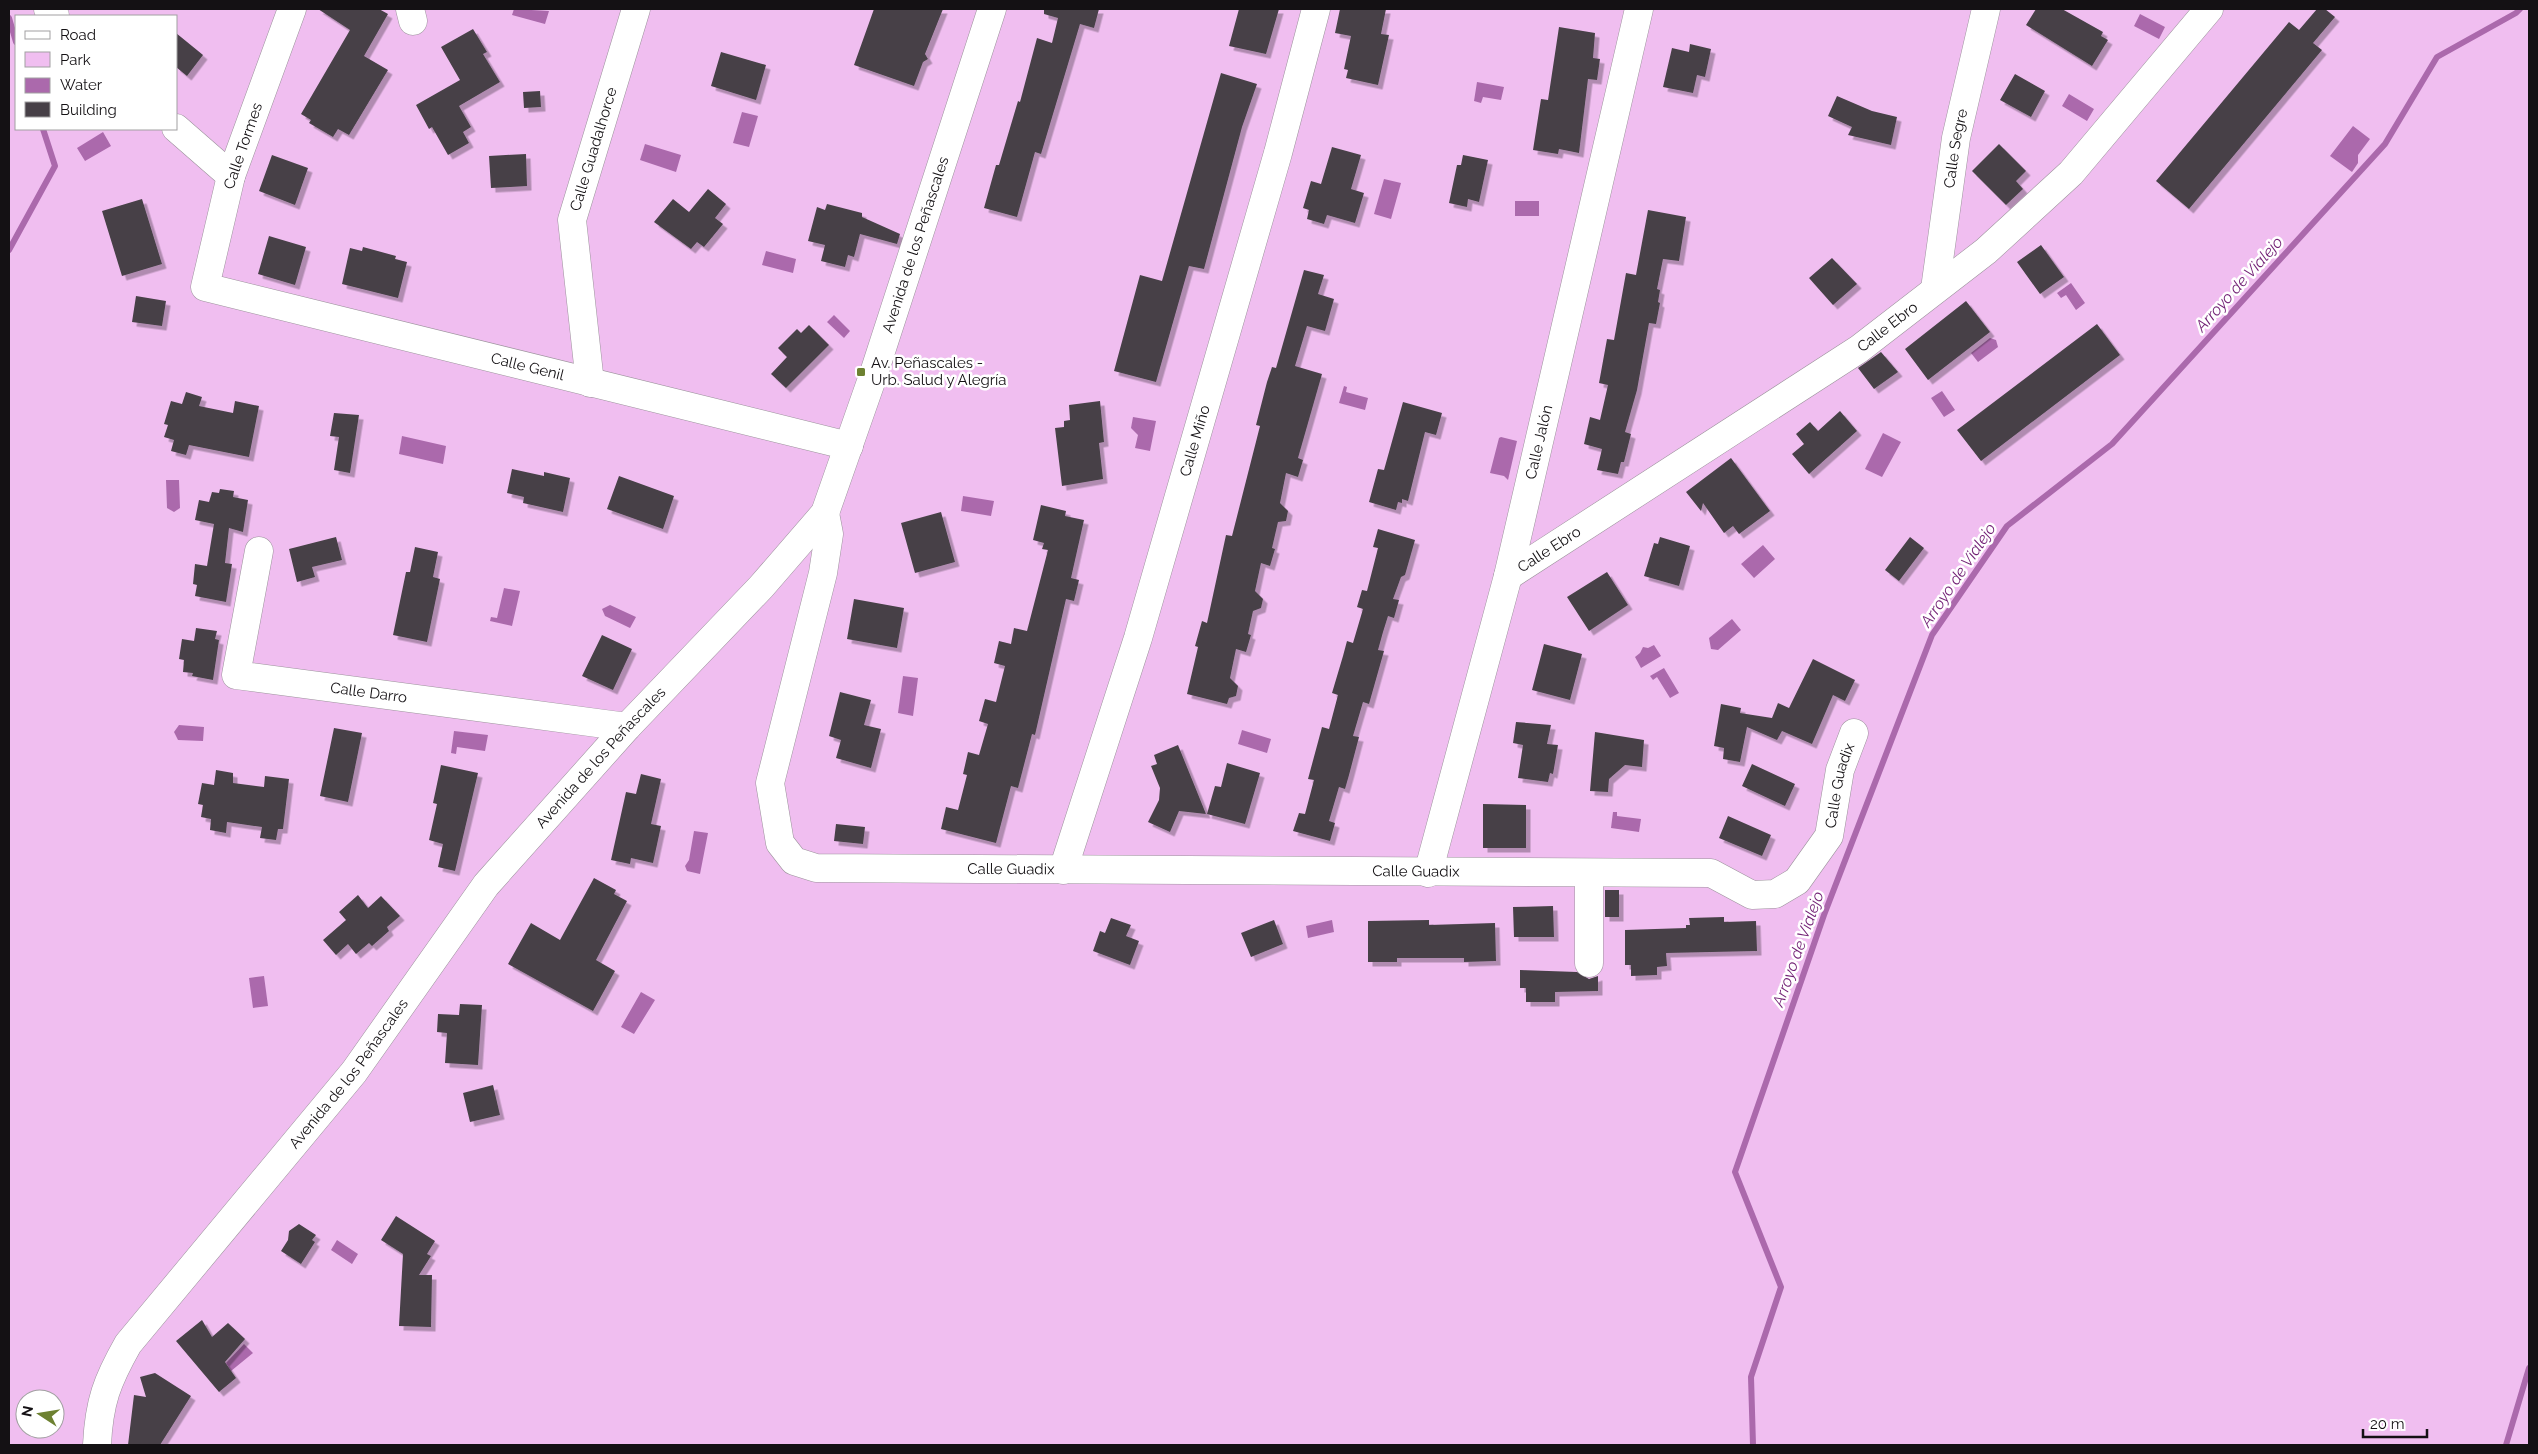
<svg xmlns="http://www.w3.org/2000/svg" width="2538" height="1454" viewBox="0 0 2538 1454" font-family="Raleway,sans-serif">
<defs>
<filter id="shadow"><feDropShadow dx="4.5" dy="4.5" stdDeviation="0" flood-color="#0004"/></filter>
</defs>
<rect width="100%" height="100%" fill="#e7dee7"/>
<path fill="#f0bef0" fill-rule="evenodd" d="M9 9H2529V1445H9ZM16 16H176V129H16ZM25 1399H55V1429H25Z"/>
<path fill="#ab69ac" d="M514 9 549 11 545 24 512 15Z
M2140 14 2165 27 2159 39 2134 26Z
M1477 82 1504 87 1501 100 1483 97 1481 103 1474 101Z
M2069 94 2094 109 2087 121 2062 106Z
M742 112 758 116 749 147 733 143Z
M2353 126 2370 139 2358 155V163L2352 172 2330 156Z
M103 132 111 146 85 161 77 148Z
M645 144 681 155 676 172 640 160Z
M1384 179 1401 183 1391 219 1374 214Z
M1515 201H1539V216H1515Z
M766 251 796 259 793 273 762 265Z
M2071 283 2085 303 2076 310 2066 295 2061 298 2057 293Z
M834 315 850 331 844 338 827 322Z
M1990 338 1996 340 1998 347 1978 362 1971 353Z
M1344 386 1347 387 1346 392 1368 398 1365 410 1339 403Z
M1942 391 1955 410 1944 417 1931 398Z
M1133 417 1156 421 1150 451 1135 448 1138 435 1131 428Z
M1883 433 1901 442 1882 477 1865 469Z
M402 436 446 446 443 464 399 454Z
M1501 437 1517 441 1508 480 1504 476 1490 473 1499 438Z
M166 480H179L180 508 174 512 167 508Z
M963 496 994 501 991 516 961 511Z
M1763 545 1775 559 1754 578 1741 564Z
M504 588 520 591 512 626 490 621 491 617 497 618Z
M610 605 636 617 630 628 605 616 602 609Z
M1732 619 1741 630 1718 650 1711 649 1709 638Z
M1654 645 1661 656 1641 668 1635 657 1640 653 1643 647 1648 648Z
M1664 668 1679 693 1670 698 1657 677 1653 680 1650 676Z
M903 676 918 678 913 716 898 713Z
M179 725 204 727 203 741 178 740 174 732Z
M1242 730 1271 739 1267 753 1238 744Z
M454 731 488 735 485 751 457 747 456 754 451 753Z
M1613 812H1617V816L1641 819 1639 832 1611 828Z
M694 831 708 833 700 874 687 871 685 866 689 860Z
M1332 920 1334 932 1308 938 1306 926Z
M264 976 268 1006 253 1008 249 978Z
M641 992 655 1000 634 1034 621 1027Z
M337 1240 358 1254 352 1264 331 1250Z
M244 1344 253 1353 231 1371 226 1363Z"/>
<g fill="none" stroke-linecap="round" stroke-linejoin="round">
<path stroke="#ab69ac" stroke-width="6" d="M9 18 16 42
M9 250 55 166 43 129
M1753 1445 1751 1377 1781 1287 1735 1172 1824 915 1932 635 2007 526 2112 444 2385 144 2437 57 2516 13 2520 9
M2506 1445 2529 1368"/>
</g>
<path fill="#474047" filter="url(#shadow)" d="M318 9H379L388 14 364 56 388 70 349 135 338 129 333 137 309 123 311 120 301 114 350 30Z
M874 9H943L925 54 928 59 923 62 914 86 854 65Z
M1044 9H1099L1094 28 1080 24 1041 154 1035 152 1017 217 984 208 996 165H999L1018 101 1020 102 1037 38 1052 43 1058 18 1044 14Z
M1239 9H1279L1266 54 1229 46Z
M1340 9H1386L1381 34 1389 35 1378 85 1346 78 1348 70 1344 69 1351 36 1335 33Z
M2036 9H2062L2103 32 2101 36 2108 40 2092 66 2026 25Z
M2317 9H2325L2335 17 2313 43 2322 50 2189 209 2156 181 2289 22 2299 30Z
M1559 27 1595 33 1593 58 1600 59 1597 80 1588 79 1579 153 1559 149 1558 154 1533 150 1541 99 1548 100Z
M473 29 487 52 483 54 500 82 459 106 471 127 463 132 469 143 448 155 432 127 429 129 416 105 460 80 441 47Z
M176 33 203 55 187 76 176 67Z
M1690 44 1711 49 1705 77 1697 75 1693 93 1663 87 1672 48 1689 52Z
M721 52 766 65 756 100 711 86Z
M1221 73 1257 84 1242 127 1204 269 1189 266 1156 382 1114 371 1140 275 1162 281Z
M2015 74 2045 91 2031 117 2000 100Z
M540 91 541 107 524 108 523 92Z
M1837 96 1872 111 1897 117 1891 145 1848 135 1852 127 1828 116Z
M1999 144 2026 171 2016 181 2023 189 2006 205 1972 171Z
M1332 147 1361 155 1351 189 1364 193 1355 223 1327 215 1324 224 1307 219 1309 210 1303 208 1311 181 1321 184Z
M526 154 527 186 491 188 489 156Z
M272 155 308 168 295 205 259 191Z
M1463 155 1488 160 1479 202 1468 199 1467 207 1449 203 1457 165H1461Z
M708 189 726 204 715 218 723 224 704 247 697 242 691 249 654 222 673 199 689 212Z
M142 199 162 264 122 276 102 211Z
M827 204 862 213V217L900 234 897 244 860 234 854 257 848 255 845 267 821 261 825 245 808 241 817 207 825 210Z
M1648 210 1686 217 1679 261 1663 259 1657 289 1660 290 1658 302 1660 303 1656 324 1649 323 1637 390 1625 432 1631 434 1624 462H1621L1618 474 1597 470 1602 449 1584 444 1590 417 1600 420 1608 385 1599 383 1607 339 1614 340 1626 273 1636 275Z
M269 236 306 247 295 285 258 274Z
M2041 245 2064 277 2040 294 2017 262Z
M363 247 396 256 395 259 407 262 398 298 342 284 350 248 362 251Z
M1832 258 1857 284 1833 305 1809 278Z
M1304 270 1324 275 1318 294 1334 299 1325 331 1307 326 1295 366 1322 374 1298 458 1303 460 1298 477 1286 473 1280 503 1288 511 1286 521 1278 522 1272 548 1275 549 1270 566 1261 563 1255 591 1263 599 1261 608 1253 611 1248 634 1251 635 1246 652 1236 649 1230 678 1238 686 1236 696 1229 698 1227 704 1187 694 1198 647 1195 646 1202 621 1207 623 1226 535 1232 536 1260 426 1256 425 1267 382 1272 367 1276 368Z
M136 296 166 301 162 326 132 322Z
M1966 301 1990 332 1928 380 1905 349Z
M2097 324 2120 355 1981 461 1957 430Z
M809 325 829 345 786 388 771 374 787 357 778 348 797 329 801 333Z
M1881 352 1898 372 1874 389 1858 368Z
M186 392 202 397 199 406 233 413 235 401 259 406 249 457 189 445 186 455 171 451 174 440 164 437 168 425 164 424 171 401 182 404Z
M1100 401 1104 442 1099 443 1103 479 1062 486 1055 428 1064 427V421L1070 420 1069 405Z
M1403 402 1442 413 1436 435 1425 432 1408 501 1402 499V503L1398 502 1396 510 1369 502 1378 469 1384 470Z
M1840 411 1857 431 1809 474 1792 454 1804 444 1796 434 1810 422 1818 431Z
M334 413 359 415 350 473 334 470 339 437 330 436Z
M1731 458 1770 511 1739 534 1733 526 1724 533 1703 503 1701 511 1686 492Z
M512 469 544 476V472L570 478 563 512 523 503 524 497 507 493Z
M619 476 674 496 663 529 607 509Z
M220 489 234 491 233 497 248 500 243 532 229 528 225 563 232 564 226 602 195 596 197 585 193 584 195 564 207 566 214 524 195 520 199 500 209 502 212 492 219 493Z
M1041 505 1066 511 1065 516 1084 520 1071 578 1079 580 1074 601 1066 599 1035 735 1032 734 1018 788 1011 786 996 843 941 829 946 807 958 810 967 775 963 774 968 752 979 755 988 724 979 721 985 699 996 702 1005 666 994 663 999 641 1011 644 1014 628 1027 631 1048 550 1042 549 1044 543 1033 540Z
M941 512 955 562 915 573 901 523Z
M1378 529 1415 540 1405 575 1401 577 1393 599 1399 600 1394 618 1388 616 1383 632 1378 650 1384 651 1369 704 1363 702 1353 736 1359 737 1349 775 1345 789 1339 787 1329 821 1335 823 1330 841 1293 831 1299 813 1305 814 1314 780 1308 779 1318 742 1322 727 1329 729 1338 695 1332 693 1343 656 1347 641 1353 643 1363 609 1357 607 1362 590 1367 591 1378 548 1373 547Z
M336 537 342 560 312 567 315 577 297 582 289 549Z
M1660 537 1690 546 1679 586 1644 576 1654 543 1658 544Z
M1910 537 1924 548 1899 581 1885 570Z
M415 547 438 552 433 577 440 579 427 642 393 635 406 572H410Z
M1607 572 1628 605 1589 631 1567 597Z
M854 599 904 608 897 648 847 639Z
M196 628 217 631 215 639 219 640 213 680 192 676 193 673 183 672 184 660 179 659 182 639 194 641Z
M602 635 632 649 613 690 582 676Z
M1544 644 1582 654 1570 700 1532 690Z
M1813 659 1855 680 1845 701 1833 695 1812 744 1782 731 1777 740 1747 727 1740 762 1723 759 1724 748 1714 746 1721 704 1741 708 1740 713 1772 718 1778 703 1789 708Z
M840 692 871 700 864 725 881 729 871 768 836 758 841 740 829 736Z
M1516 722 1551 725 1547 744 1558 745 1553 774 1550 773 1548 782 1518 778 1523 745 1513 743Z
M334 728 362 733 348 802 320 796Z
M1595 732 1644 740 1642 767 1625 765 1609 779 1608 792 1590 791Z
M1178 745 1206 814 1179 811 1170 832 1148 822 1159 800 1160 788 1151 766 1157 764 1154 755Z
M1227 763 1260 773 1245 824 1207 814 1215 786 1221 787Z
M1752 764 1795 784 1785 806 1742 786Z
M441 765 478 773 455 871 438 867 443 844 429 840 437 804 433 803Z
M216 770 233 773V783L264 787 265 776 289 779 283 829H278L276 840 260 838 262 827 227 822 226 833 210 830 211 819 201 817 203 805 198 804 202 783 214 785Z
M641 774 661 779 651 824 661 826 653 863 631 858 630 864 611 860 626 792 636 794Z
M1483 804 1526 805V848H1483Z
M1728 816 1771 835 1762 856 1719 838Z
M836 824 865 827 863 844 834 841Z
M594 878 616 890 614 894 627 901 596 960 615 971 593 1011 508 964 531 923 560 940Z
M1605 890H1619V917H1605Z
M358 895 368 908 381 896 400 916 387 927 389 931 372 946 369 943 356 954 348 944 336 955 323 940 346 920 339 912Z
M1553 906 1554 937H1514L1513 907Z
M1724 917V922L1756 921 1757 951 1666 953 1667 966 1657 967V975L1631 976V965H1625V930L1686 928V925H1690L1689 918Z
M1111 918 1131 925 1126 936 1139 941 1130 965 1093 951 1100 931 1105 933Z
M1274 920 1283 944 1251 957 1241 933Z
M1429 920V925L1495 923 1496 961 1464 962V958H1397V962H1368V921Z
M1520 970 1577 972 1589 979 1598 976V991L1555 992V1002H1526V988H1520Z
M460 1004 482 1005 478 1065 445 1063 447 1033 437 1032 438 1014 459 1015Z
M493 1085 500 1115 470 1122 463 1093Z
M396 1216 435 1241 427 1254 431 1256 419 1275H432L431 1327 399 1326 403 1254 381 1240Z
M299 1224 316 1235 312 1240 315 1242 301 1264 281 1251 288 1240 289 1231Z
M202 1320 212 1337 228 1323 245 1339 225 1362 236 1378 219 1392 176 1341Z
M155 1373 191 1396 160 1445H128L134 1395 146 1397 140 1377Z"/>
<g fill="none" stroke-linecap="round" stroke-linejoin="round">
<g stroke="#9c939c" stroke-width="29">
<g id="minor">
<path d="M48 9 55 16"/>
<path id="s1" d="M292 9 231 176 205 287 849 446"/>
<path d="M410 9 413 21"/>
<path d="M176 128 231 176"/>
<path id="s2" d="M1935 289 1956 138 1986 9"/>
<path id="s3" d="M590 383 572 220 636 9"/>
<path id="s4" d="M825 513 829 534 823 573 770 783 780 843 794 861 816 868 1711 873 1752 895 1775 894 1797 881 1829 836 1840 770 1854 733"/>
<path id="s5" d="M259 551 236 675 627 727"/>
<path id="s6" d="M1508 576 1859 349 1986 251 2071 173 2209 9"/>
<path id="s7" d="M1063 870 1138 638 1278 153 1316 9"/>
<path id="s8" d="M1428 873 1508 576 1639 9"/>
<path d="M1589 963V873"/>
<path id="s9" d="M97 1445C99 1402 107 1381 128 1344L354 1072 486 885 627 727 761 587 825 513 873 376 992 9"/>
</g>
</g>
<use href="#minor" stroke="#fff" stroke-width="28"/>
</g>
<rect fill="#6d8131" stroke="#fff" stroke-width="2" x="856" y="367" width="10" height="10" rx="2.5"/>
<g text-anchor="middle" dominant-baseline="central" stroke-width="5" stroke-linejoin="round" paint-order="stroke">
<g font-size="15" fill="#141114" stroke="#fff">
<text transform="translate(243 146) rotate(-71)">Calle Tormes</text>
<text stroke="none"><textPath href="#s2" startOffset="142">Calle Segre</textPath></text>
<text stroke="none"><textPath href="#s3" startOffset="238">Calle Guadalhorce</textPath></text>
<text stroke="none"><textPath href="#s9" startOffset="1476">Avenida de los Peñascales</textPath></text>
<text stroke="none"><textPath href="#s6" startOffset="454">Calle Ebro</textPath></text>
<text stroke="none"><textPath href="#s1" startOffset="624">Calle Genil</textPath></text>
<text stroke="none"><textPath href="#s7" startOffset="449">Calle Miño</textPath></text>
<text stroke="none"><textPath href="#s8" startOffset="445">Calle Jalón</textPath></text>
<text stroke="none"><textPath href="#s6" startOffset="49">Calle Ebro</textPath></text>
<text stroke="none"><textPath href="#s5" startOffset="260">Calle Darro</textPath></text>
<text stroke="none"><textPath href="#s9" startOffset="861">Avenida de los Peñascales</textPath></text>
<text stroke="none"><textPath href="#s4" startOffset="1481">Calle Guadix</textPath></text>
<text stroke="none"><textPath href="#s4" startOffset="579">Calle Guadix</textPath></text>
<text stroke="none"><textPath href="#s4" startOffset="984">Calle Guadix</textPath></text>
<text stroke="none"><textPath href="#s9" startOffset="456">Avenida de los Peñascales</textPath></text>
</g>
<g font-size="15" fill="#141114" stroke="#fff" text-anchor="start">
<text x="871" y="363">Av. Peñascales -<tspan x="871" dy="17">Urb. Salud y Alegría</tspan></text>
</g>
<g font-size="16" font-style="italic" fill="#711f74" stroke="#fff">
<text transform="translate(2239 284) rotate(-48)">Arroyo de Vialejo</text>
<text transform="translate(1958 575) rotate(-56)">Arroyo de Vialejo</text>
<text transform="translate(1798 949) rotate(-70)">Arroyo de Vialejo</text>
</g>
</g>
<rect width="2538" height="1454" fill="none" stroke="#141114" stroke-width="20"/>
<rect x="15" y="15" width="162" height="115" fill="#ffffff" stroke="#a1a0a1"/>
<rect x="25" y="31" width="25" height="8" fill="#ffffff" stroke="#a1a0a1"/>
<text x="60" y="40" font-size="15" fill="#141114">Road</text>
<rect x="25" y="52" width="25" height="15" fill="#f0bef0" stroke="#a1a0a1"/>
<text x="60" y="65" font-size="15" fill="#141114">Park</text>
<rect x="25" y="78" width="25" height="15" fill="#ab69ac" stroke="#a1a0a1"/>
<text x="60" y="90" font-size="15" fill="#141114">Water</text>
<rect x="25" y="102" width="25" height="15" fill="#474047" stroke="#a1a0a1"/>
<text x="60" y="115" font-size="15" fill="#141114">Building</text>
<g transform="translate(40 1414) rotate(282)"><circle r="24" fill="#ffffff" stroke="#a1a0a1"/>
<path d="M0-4L9 19L0 12L-9 19Z" fill="#6d8131"/>
<text y="-8" font-size="14" font-weight="bold" text-anchor="middle" fill="#141114">N</text>
</g>
<path d="M2363 1429v8h64v-8" fill="none" stroke="#141114" stroke-width="2.5"/>
<text x="2370" y="1429" font-size="15" fill="#141114" stroke="#ffffff" stroke-width="4" paint-order="stroke">20 m</text>
</svg>
